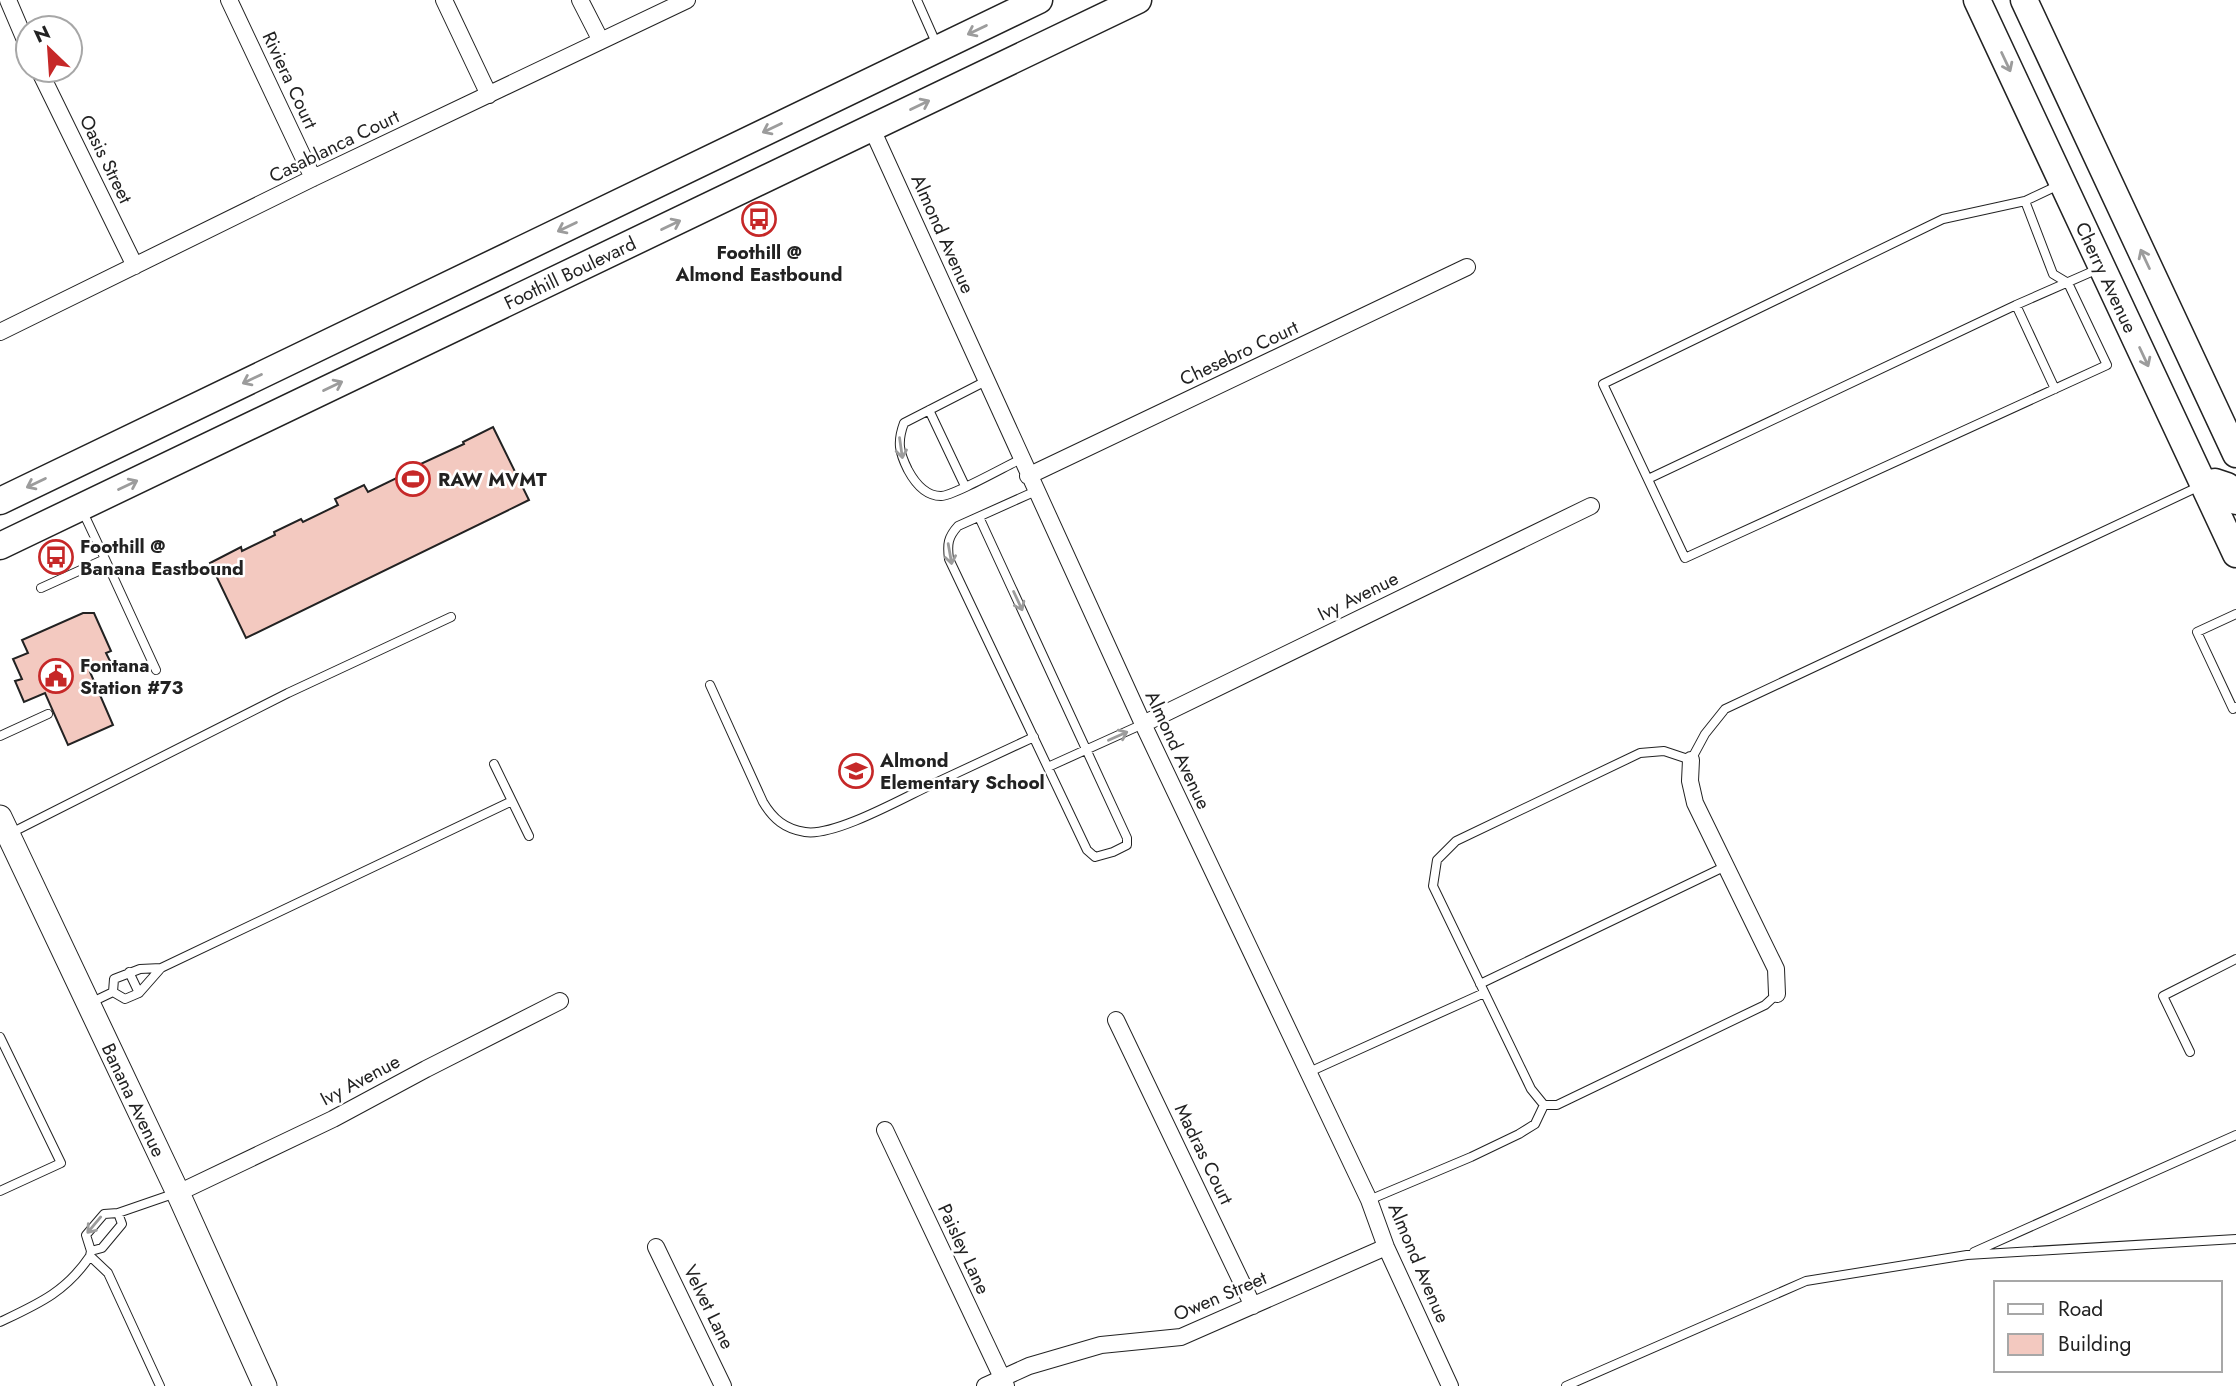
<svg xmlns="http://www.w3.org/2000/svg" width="2236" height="1386" viewBox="0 0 2236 1386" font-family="Jost,sans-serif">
<rect width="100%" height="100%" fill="#fff"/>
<path fill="#f3c9c0" stroke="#222" stroke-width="2" d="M493 427 529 500 246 638 210 563 241 547 242 551 275 535 274 532 301 519 303 522 338 505 335 499 364 485 368 492 403 475 401 473 464 444 463 442Z
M83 613H94L111 651 106 653 111 663 90 672 113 725 68 745 45 693 24 702 15 681 22 679 13 659 28 653 22 640Z"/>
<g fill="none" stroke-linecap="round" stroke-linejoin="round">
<g stroke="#222" stroke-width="10">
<path id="lane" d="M917 0 937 45
M2025 201 2053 274 2068 283 2107 365 1685 558 1603 384 1943 219 2025 201 2059 185
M2016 305 2055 389
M986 381 904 423C897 442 899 452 908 470 915 483 925 496 941 496 953 496 1006 466 1021 459
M929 410 965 486
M1648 479 2016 305 2098 269
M979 517 1127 838V845L1113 852 1095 857 1087 850 949 559C947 544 948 537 958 526L1036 491
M105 559 156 670
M41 588 105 559 82 510
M2236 614 2197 632 2233 709 2236 707
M710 685 763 802C773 819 785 829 805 832 834 837 903 798 931 785 965 769 999 753 1034 737
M0 736 48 714
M494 764 512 801
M1048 767 1143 724
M11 833 288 693 451 617
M129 972 139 993
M1480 984 1726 866
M113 992 125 999 139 993 161 968 512 801 529 836
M113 992 114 979 140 969 161 968
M90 1003 113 992
M0 1037 61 1163 0 1191
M2190 1052 2163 996 2236 959
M1307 1073 1484 993
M1544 1105 1531 1089 1433 886 1437 860 1456 841 1640 753 1664 751 1691 760 1705 734 1725 709 2200 486
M1544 1105H1557L1765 1005 1777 994
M1369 1200 1471 1157 1519 1134 1535 1124 1544 1105
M91 1251 102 1248 122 1224 118 1213
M1974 1252 2236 1135
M90 1256 108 1273 160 1386
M0 1322C38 1304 66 1292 90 1256L91 1251 86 1235 104 1214 118 1213 176 1193
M1566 1386 1806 1281 1967 1255 2236 1239"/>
</g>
<g stroke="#222" stroke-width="18">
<path id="street" d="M8 0 28 47
M229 0 313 178
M444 0 489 95
M580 0 601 41
M39 70 135 266
M872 129 1143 724 1369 1200 1386 1247 1450 1386
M0 332 313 178 687 0
M1028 476 1467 267
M1143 724 1591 506
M1691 760 1690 781 1695 803 1776 969 1777 994
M1116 1020 1253 1306
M885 1130 1006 1386
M178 1193 333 1119 426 1069 560 1001
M656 1247 723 1386
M985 1386 1029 1366 1101 1345 1181 1337 1386 1247"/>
</g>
<g stroke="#222" stroke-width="25">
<g id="secondary">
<path id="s1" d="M0 817 178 1193 265 1386"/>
</g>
</g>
<g stroke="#222" stroke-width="29">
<g id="primary">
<path id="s2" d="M1977 0 2236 554"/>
<path d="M2024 0 2236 454"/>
<path d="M2204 484 2215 482 2227 486 2236 501"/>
<path d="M0 501 1039 0"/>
<path id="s3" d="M0 546 1138 0"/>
</g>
</g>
<use href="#lane" stroke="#fff" stroke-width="8"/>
<use href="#street" stroke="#fff" stroke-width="16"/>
<use href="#secondary" stroke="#fff" stroke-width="23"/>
<use href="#primary" stroke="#fff" stroke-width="26"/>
</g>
<defs><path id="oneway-shaft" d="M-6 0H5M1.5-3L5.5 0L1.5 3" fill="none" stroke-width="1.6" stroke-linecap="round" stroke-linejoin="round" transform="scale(1.75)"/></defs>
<g stroke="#9c9c9c">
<use href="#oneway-shaft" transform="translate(977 30) rotate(154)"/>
<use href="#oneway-shaft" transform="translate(2006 62) rotate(65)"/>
<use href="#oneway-shaft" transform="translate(920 105) rotate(-26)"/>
<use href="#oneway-shaft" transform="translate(772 128) rotate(154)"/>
<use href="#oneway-shaft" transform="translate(671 225) rotate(-26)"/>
<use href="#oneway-shaft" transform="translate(567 227) rotate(154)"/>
<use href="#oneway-shaft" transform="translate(2145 259) rotate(-115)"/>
<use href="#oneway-shaft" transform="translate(2144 357) rotate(65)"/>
<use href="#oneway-shaft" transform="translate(252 379) rotate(154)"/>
<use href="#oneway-shaft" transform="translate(333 386) rotate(-26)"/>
<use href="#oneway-shaft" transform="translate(901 448) rotate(82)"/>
<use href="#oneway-shaft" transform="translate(36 483) rotate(154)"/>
<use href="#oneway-shaft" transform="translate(128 485) rotate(-25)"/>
<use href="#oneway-shaft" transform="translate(950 554) rotate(80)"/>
<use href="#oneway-shaft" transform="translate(1018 601) rotate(65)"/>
<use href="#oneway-shaft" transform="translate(1118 736) rotate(-24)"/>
<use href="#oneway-shaft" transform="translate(94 1225) rotate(130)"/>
</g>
<defs>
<g id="bus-ring" transform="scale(1.75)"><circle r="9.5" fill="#fff" stroke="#c62828" stroke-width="1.5"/><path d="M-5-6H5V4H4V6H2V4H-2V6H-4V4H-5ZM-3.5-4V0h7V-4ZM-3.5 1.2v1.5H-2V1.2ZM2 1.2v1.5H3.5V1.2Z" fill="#c62828"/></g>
<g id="stadium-ring" transform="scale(1.75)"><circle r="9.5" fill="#fff" stroke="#c62828" stroke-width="1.5"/><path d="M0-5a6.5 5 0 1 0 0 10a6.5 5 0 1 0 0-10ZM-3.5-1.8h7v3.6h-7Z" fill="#c62828"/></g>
<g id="civic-ring" transform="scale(1.75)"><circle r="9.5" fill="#fff" stroke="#c62828" stroke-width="1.5"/><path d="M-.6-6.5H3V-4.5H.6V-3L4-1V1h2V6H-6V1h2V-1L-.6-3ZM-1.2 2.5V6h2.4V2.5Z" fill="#c62828"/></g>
<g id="school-ring" transform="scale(1.75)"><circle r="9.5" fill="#fff" stroke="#c62828" stroke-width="1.5"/><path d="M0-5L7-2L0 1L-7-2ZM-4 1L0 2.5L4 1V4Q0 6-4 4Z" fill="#c62828"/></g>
</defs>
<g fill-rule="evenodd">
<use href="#bus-ring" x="759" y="219"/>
<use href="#stadium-ring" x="413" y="479"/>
<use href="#bus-ring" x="56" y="557"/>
<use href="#civic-ring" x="56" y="676"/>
<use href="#school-ring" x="856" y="771"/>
</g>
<g text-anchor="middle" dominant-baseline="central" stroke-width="5" stroke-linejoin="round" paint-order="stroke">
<g font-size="19" fill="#222" stroke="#fff">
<text transform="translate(290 80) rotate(65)">Riviera Court</text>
<text transform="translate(334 146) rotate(-26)">Casablanca Court</text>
<text transform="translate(106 159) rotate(64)">Oasis Street</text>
<text transform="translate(943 234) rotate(66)">Almond Avenue</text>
<text stroke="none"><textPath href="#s3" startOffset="632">Foothill Boulevard</textPath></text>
<text stroke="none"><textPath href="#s2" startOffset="306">Cherry Avenue</textPath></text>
<text transform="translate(1239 353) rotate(-25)">Chesebro Court</text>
<text transform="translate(1358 596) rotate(-26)">Ivy Avenue</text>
<text transform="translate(1178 750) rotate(65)">Almond Avenue</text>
<text transform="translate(360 1080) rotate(-28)">Ivy Avenue</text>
<text stroke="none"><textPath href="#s1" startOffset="313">Banana Avenue</textPath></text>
<text transform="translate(1204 1154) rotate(64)">Madras Court</text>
<text transform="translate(964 1249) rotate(65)">Paisley Lane</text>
<text transform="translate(1419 1263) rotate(67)">Almond Avenue</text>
<text transform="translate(1220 1296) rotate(-23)">Owen Street</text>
<text transform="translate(709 1307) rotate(64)">Velvet Lane</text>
</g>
<g font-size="19" font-weight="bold" fill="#222" stroke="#fff" text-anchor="start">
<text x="759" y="252" text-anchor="middle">Foothill @<tspan x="759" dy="22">Almond Eastbound</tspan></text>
<text x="438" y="479">RAW MVMT</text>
<text x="80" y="546">Foothill @<tspan x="80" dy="22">Banana Eastbound</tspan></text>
<text x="80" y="665">Fontana<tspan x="80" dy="22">Station #73</tspan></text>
<text x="880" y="760">Almond<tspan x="880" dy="22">Elementary School</tspan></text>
</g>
</g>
<rect x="1994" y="1281" width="228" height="91" fill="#ffffff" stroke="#a7a7a7" stroke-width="2"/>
<rect x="2008" y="1304" width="35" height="10" fill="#ffffff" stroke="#a7a7a7" stroke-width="2"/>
<text x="2058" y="1316" font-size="21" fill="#222222">Road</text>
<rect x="2008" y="1334" width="35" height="21" fill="#f3c9c0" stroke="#a7a7a7" stroke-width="2"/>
<text x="2058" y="1351" font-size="21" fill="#222222">Building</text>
<g transform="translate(49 49) rotate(335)"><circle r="33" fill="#ffffff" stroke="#a7a7a7" stroke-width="2"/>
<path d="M0-5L12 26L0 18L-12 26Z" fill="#c62828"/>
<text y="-10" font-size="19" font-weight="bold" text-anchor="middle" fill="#222222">N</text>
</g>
</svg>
